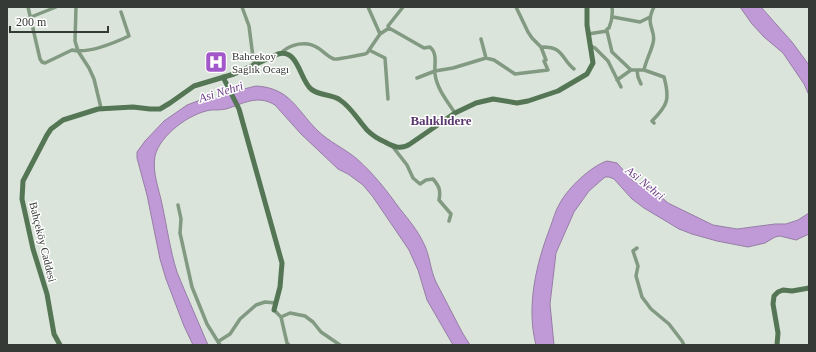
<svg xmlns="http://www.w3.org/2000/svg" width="816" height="352" viewBox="0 0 816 352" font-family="'Times New Roman',serif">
<rect width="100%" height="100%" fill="#dae4da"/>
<path fill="#c09ad6" stroke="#977da6" d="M740 7H761L792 42 809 65V95L804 84 783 53 764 37 752 24Z
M256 86C290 88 296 109 317 130 329 142 344 148 357 159 374 174 387 191 400 209 409 220 418 231 424 244 430 256 430 269 436 282L462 332 470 345H453L427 300 418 270 409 250 373 197 363 185 348 174 338 169 301 134 275 105C257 94 243 104 226 109 221 110 216 110 211 110 190 113 160 135 155 156 152 172 159 189 162 204 167 227 170 250 177 272 179 278 182 283 184 289 192 308 200 326 208 345H193L184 326 166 279 160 259 147 195 137 158V152L145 141 164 121 187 105 203 99 222 97 240 90Z
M607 161 617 163 632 180 640 185 652 189 668 203 713 225 737 229 775 224H786L798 220 809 213V234L796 240 780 236 775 237 765 243 748 247 717 241 692 234 679 229 644 208 632 199 614 179 609 177H605L589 191 574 212 556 253 550 304 554 345H536C526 307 536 264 550 228 553 220 555 211 560 203 568 188 591 166 607 161Z"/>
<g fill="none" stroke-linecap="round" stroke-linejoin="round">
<path stroke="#829982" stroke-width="3.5" d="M28 7 40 59 42 62 45 63 72 50C88 54 114 43 129 36L121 12
M76 7 75 41 78 51 89 68 94 79 101 108
M242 7 249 26 254 65
M368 7 380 34
M516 7 528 32 532 38 541 47C564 46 561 59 574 69
M31 17 56 7
M613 17 640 22 650 17
M389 28 424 48 430 47C438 54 434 64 435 74 437 89 447 101 455 113
M607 31V29L609 28C612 21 613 15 612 7
M588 34 607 31 612 52 631 70H644L664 77C670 99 668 105 652 121L654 123
M481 39 486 58
M591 46 595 48 608 61 621 87
M369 50 385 58 388 99
M281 53C290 44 307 40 318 48 323 51 328 57 334 59 337 60 358 55 365 54L367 53 380 34 389 28 388 26 403 7
M637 70 638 77 641 84
M644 70C646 60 651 52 653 43 657 30 644 26 654 7
M417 78 435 71 453 68 486 58 494 60 515 74 548 70 544 61 546 60 541 47
M617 80 631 70
M393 147 407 165 413 178 420 184 426 180 433 179C439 186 441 190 439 200L451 214 449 221
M178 205 181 219 180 233 192 287 207 324 220 345
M637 248 633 251 638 266 636 276 642 297 651 309 669 324 682 341 684 345
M274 310 281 317 287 343 289 345
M281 317 290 313 305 316 313 322 321 332 340 345
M219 341 230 334 240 319 256 305 265 302 276 303"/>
<path stroke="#547654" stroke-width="5" d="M223 77 239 109 282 263 280 287 274 310
M60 345 54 334 47 294 33 249 22 199 23 181 47 135 51 129 63 120 98 109 133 107 150 109H160L170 103 194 86 234 74 278 54C298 48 300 80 311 89 319 96 332 94 340 100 351 107 358 120 367 130 372 135 378 139 385 142 394 147 401 150 410 144L455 113 476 103 493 99 517 103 528 101 558 91 587 74 593 63 587 25V7
M777 345 778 333 773 304 774 296 778 292 783 290 792 291 809 288"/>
</g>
<defs>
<g id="hospital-square" transform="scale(1.15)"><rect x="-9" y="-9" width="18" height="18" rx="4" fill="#a257ca" stroke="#fff"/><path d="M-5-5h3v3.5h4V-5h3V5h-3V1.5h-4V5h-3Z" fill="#fff"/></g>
</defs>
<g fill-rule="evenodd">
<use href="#hospital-square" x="216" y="62"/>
</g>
<g text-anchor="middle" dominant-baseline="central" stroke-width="3" stroke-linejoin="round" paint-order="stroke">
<g font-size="11" fill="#363a36" stroke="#fff" text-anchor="start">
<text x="232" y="56">Bahcekoy<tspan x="232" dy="13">Saglık Ocagı</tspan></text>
</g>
<g font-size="11" fill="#363a36" stroke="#fff">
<text transform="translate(43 242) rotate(76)">Bahçeköy Caddesi</text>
</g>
<g font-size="12" font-style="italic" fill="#6d3e87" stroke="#fff">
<text transform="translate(221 92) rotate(-17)">Asi Nehri</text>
<text transform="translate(645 183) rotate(39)">Asi Nehri</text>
</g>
<g font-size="13" font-weight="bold" fill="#5a366e" stroke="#fff">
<text x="441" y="120">Balıklıdere</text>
</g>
</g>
<rect width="816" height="352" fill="none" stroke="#363a36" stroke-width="16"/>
<path d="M10 26v6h98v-6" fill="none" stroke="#363a36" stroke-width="2"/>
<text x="16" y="26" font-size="12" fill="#363a36" stroke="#ffffff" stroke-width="3" paint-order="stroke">200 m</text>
</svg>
